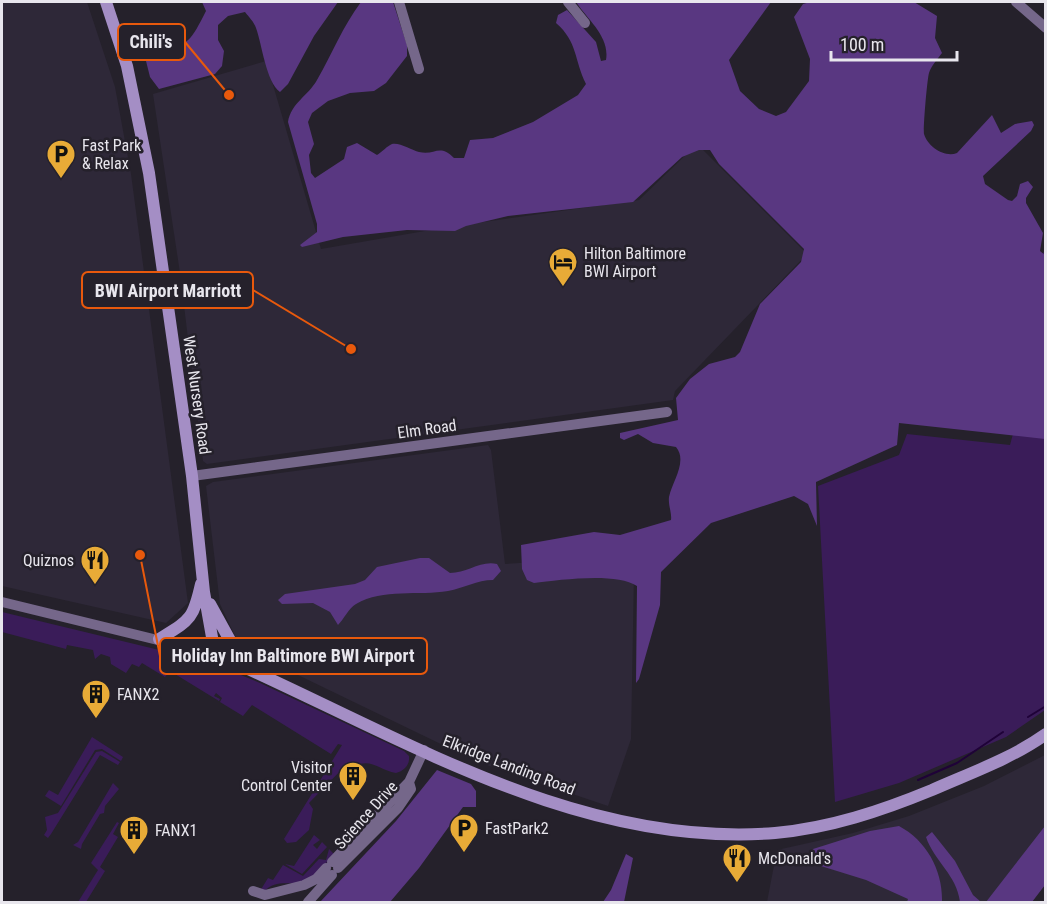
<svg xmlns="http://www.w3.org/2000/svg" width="1047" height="904" viewBox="0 0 1047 904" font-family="'Roboto Condensed',sans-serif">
<rect width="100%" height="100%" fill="#25212b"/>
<path fill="#2e2838" d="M2 2H87L115 87 131 174 188 603 166 623 2 586Z
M266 61 321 249 448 227 639 200 697 144 807 254 675 391 673 400 207 464 203 461 180 273 153 94Z
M488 445 491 450 505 564 629 556 634 571 631 739 608 806 478 762 246 650 235 636 220 604 206 486 213 482Z
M1045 755V847L1000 902H767L777 850 853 833 909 816 984 786Z"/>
<path fill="#3a1c59" d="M1045 251V710L1006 737 899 783 835 802 818 486 899 455 907 434 1010 445 1014 430 940 361Z
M2 612 209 662 260 683 404 751 409 756C410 765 404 771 396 773 378 770 370 756 352 768L347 764 309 803 313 809 309 830 296 842 287 843 284 839 342 745 338 744 331 754 252 705 243 716 220 702 222 698 216 693 214 696 220 699 219 701 170 671 165 677 142 663 139 667 132 664 126 673 111 664 110 657 101 654 95 659 93 650 67 645 66 649 2 632Z
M92 737 123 757 121 761 102 749 95 750 61 806 45 796 49 790 58 795Z
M102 751 120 762 118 765 100 755 51 834 48 838 44 835 47 830 45 817 58 813 96 752Z
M113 783 119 789 105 806 104 813 100 814 82 844 81 849 73 845 78 842Z
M117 822 119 823 113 834 118 837 100 867 105 871 86 902H78L98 870 91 863Z
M314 835 320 840 313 845 317 849 322 842 327 847 302 874 285 864 294 866Z
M329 849 334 854C327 862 318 873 309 879 293 889 277 876 264 892L260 891 268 878 273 880 283 865 303 876 319 859 326 860Z"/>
<path fill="#593781" d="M202 2H338L314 36 288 84 280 92C266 82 262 44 256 28 254 22 249 17 245 12L228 16 218 25V40L224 51 222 66 215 74 159 89 150 77 144 53C148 49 151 51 157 50 189 47 191 40 206 11Z
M361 2H393L407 45V56L386 83 374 91 350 93 328 101 312 113 308 122 314 144 309 155 311 173 315 178 344 159 347 147 357 143 377 155C382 152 387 146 392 144 399 142 412 150 419 152 435 156 439 143 454 158H464L470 140 493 138 533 122 578 95 586 84C574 60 578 42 556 23L558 15 567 10 596 42 601 61 606 60C610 37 588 20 576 2H771L729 60 740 91 759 109 776 116 786 112 809 81 810 59 794 17 803 4 810 2H914L937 16 935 38 942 53C937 60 931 66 929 73 927 80 923 129 924 134 928 147 945 158 957 153L992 115 1001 133 1015 124 1032 121 1034 125 1031 131 983 176 985 184 1008 200 1012 201 1017 196 1020 184 1028 181 1033 187 1026 198V203L1043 233 1040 251 1046 256 1045 439 899 423 897 445 816 482 817 526 808 504 794 496 711 523 661 572 660 605 639 679 636 683 637 586C616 572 559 580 534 583L527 580 522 569 521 545 594 532 620 535 671 520C672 513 668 505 669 497 672 482 688 461 676 447L653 443 638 434 624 440 620 438V433L678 420 676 398 690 379 709 364 735 357 740 352 760 304 801 262 804 249 719 164 710 150H699L682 157 633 202 508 216 466 226 455 231 407 230 343 237 302 247 300 245 317 232V224L288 122C291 103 308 96 317 80 332 54 343 26 361 2Z
M420 558H429L450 573C467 573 481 560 497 564L501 571 493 580C477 580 464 588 448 591 419 596 383 588 356 604 348 609 344 619 338 625L330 612 313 603 282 604 278 600 285 594 355 584 365 580 377 567Z
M437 770 471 784 476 791V807H463L419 868 390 902H320L396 821Z
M899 826C927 841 943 871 942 902H907L908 899 866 880 808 862 813 849 870 831Z
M1045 826V885L1032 902H986Z
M932 832 955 861 973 895 981 902H960C957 875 934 861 926 837Z
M626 854 633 858 624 902H603L611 890Z"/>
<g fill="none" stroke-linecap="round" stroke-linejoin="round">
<path stroke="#1f0238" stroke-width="2" d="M1028 717 1046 706
M918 780 957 763 1003 732"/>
<path stroke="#75678a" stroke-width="10" d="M399 2 419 69
M568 2 585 23
M1016 2 1046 28
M192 476 667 412
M2 602 215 654
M332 862 409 782 424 750
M338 868 398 808 411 789 409 782
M253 891 265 895 304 885 316 879 326 868
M308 902 332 875"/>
<path stroke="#a48ec5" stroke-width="12" d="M106 2 127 66 149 173 192 476 204 592 215 654C392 731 574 849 775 833 830 828 881 811 932 790 970 773 1011 759 1046 734
M210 604 232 644 261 670
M159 639C190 620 193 620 201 584"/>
</g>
<defs>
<g id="parking-pin" transform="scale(1.5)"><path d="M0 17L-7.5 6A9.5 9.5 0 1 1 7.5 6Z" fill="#e8ab37" stroke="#25212b"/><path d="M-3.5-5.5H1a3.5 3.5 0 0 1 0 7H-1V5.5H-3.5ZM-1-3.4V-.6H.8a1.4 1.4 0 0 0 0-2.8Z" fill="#111"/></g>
<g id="hotel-pin" transform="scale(1.5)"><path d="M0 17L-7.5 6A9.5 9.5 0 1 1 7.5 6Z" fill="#e8ab37" stroke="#25212b"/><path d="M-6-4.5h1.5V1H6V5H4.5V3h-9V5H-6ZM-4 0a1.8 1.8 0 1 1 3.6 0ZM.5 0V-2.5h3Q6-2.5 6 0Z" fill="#111"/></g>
<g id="restaurant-pin" transform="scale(1.5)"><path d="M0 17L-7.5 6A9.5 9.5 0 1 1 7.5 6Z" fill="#e8ab37" stroke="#25212b"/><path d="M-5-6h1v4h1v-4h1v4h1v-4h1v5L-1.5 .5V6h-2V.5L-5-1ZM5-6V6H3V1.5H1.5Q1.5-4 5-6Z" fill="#111"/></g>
<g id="building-pin" transform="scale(1.5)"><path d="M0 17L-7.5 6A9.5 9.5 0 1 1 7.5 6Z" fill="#e8ab37" stroke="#25212b"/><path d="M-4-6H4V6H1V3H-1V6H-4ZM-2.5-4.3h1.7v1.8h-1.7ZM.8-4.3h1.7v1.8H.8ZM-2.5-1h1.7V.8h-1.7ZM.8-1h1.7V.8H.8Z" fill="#111"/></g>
</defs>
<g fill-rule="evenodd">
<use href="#parking-pin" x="61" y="154"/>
<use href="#hotel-pin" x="563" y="262"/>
<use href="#restaurant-pin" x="95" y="560"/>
<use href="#building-pin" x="96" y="694"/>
<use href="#building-pin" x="353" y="776"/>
<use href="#parking-pin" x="464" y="828"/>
<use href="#building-pin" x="134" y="830"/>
<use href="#restaurant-pin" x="737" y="858"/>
</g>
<g text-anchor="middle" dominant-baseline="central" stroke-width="5" stroke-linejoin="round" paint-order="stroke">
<g font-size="16" fill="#e8e6ed" stroke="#25212b" text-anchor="start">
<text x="82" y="145">Fast Park<tspan x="82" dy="18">&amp; Relax</tspan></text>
<text x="584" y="253">Hilton Baltimore<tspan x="584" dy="18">BWI Airport</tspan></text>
<text x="74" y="560" text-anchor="end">Quiznos</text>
<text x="117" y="694">FANX2</text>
<text x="332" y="767" text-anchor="end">Visitor<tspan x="332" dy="18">Control Center</tspan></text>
<text x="485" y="828">FastPark2</text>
<text x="155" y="830">FANX1</text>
<text x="758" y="858">McDonald's</text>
</g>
<g font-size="16" fill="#e8e6ed" stroke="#25212b">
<text transform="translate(197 395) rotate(82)">West Nursery Road</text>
<text transform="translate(427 429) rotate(-8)">Elm Road</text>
<text transform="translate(509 765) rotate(21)">Elkridge Landing Road</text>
<text transform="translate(366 815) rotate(-48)">Science Drive</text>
</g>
</g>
<path fill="none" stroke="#e8590c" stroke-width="2" d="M229 95L185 42M351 349L253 290M140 555L160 656"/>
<g fill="#e8590c" stroke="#25212b" stroke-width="2">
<circle cx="229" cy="95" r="6"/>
<circle cx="351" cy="349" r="6"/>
<circle cx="140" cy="555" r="6"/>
</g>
<g fill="#25212b" stroke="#e8590c" stroke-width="2">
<rect x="118" y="24" width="67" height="36" rx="6"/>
<rect x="82" y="272" width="171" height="36" rx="6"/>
<rect x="160" y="638" width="267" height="36" rx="6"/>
</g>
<g font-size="18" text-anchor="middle" font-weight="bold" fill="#e8e6ed">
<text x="151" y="48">Chili's</text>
<text x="168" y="297">BWI Airport Marriott</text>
<text x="293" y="662">Holiday Inn Baltimore BWI Airport</text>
</g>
<rect width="1047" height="904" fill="none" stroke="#e8e6ed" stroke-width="6"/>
<path d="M831 51v9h126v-9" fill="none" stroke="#e8e6ed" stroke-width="3"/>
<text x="840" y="51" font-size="18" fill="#e8e6ed" stroke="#25212b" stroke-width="4.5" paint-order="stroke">100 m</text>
</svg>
